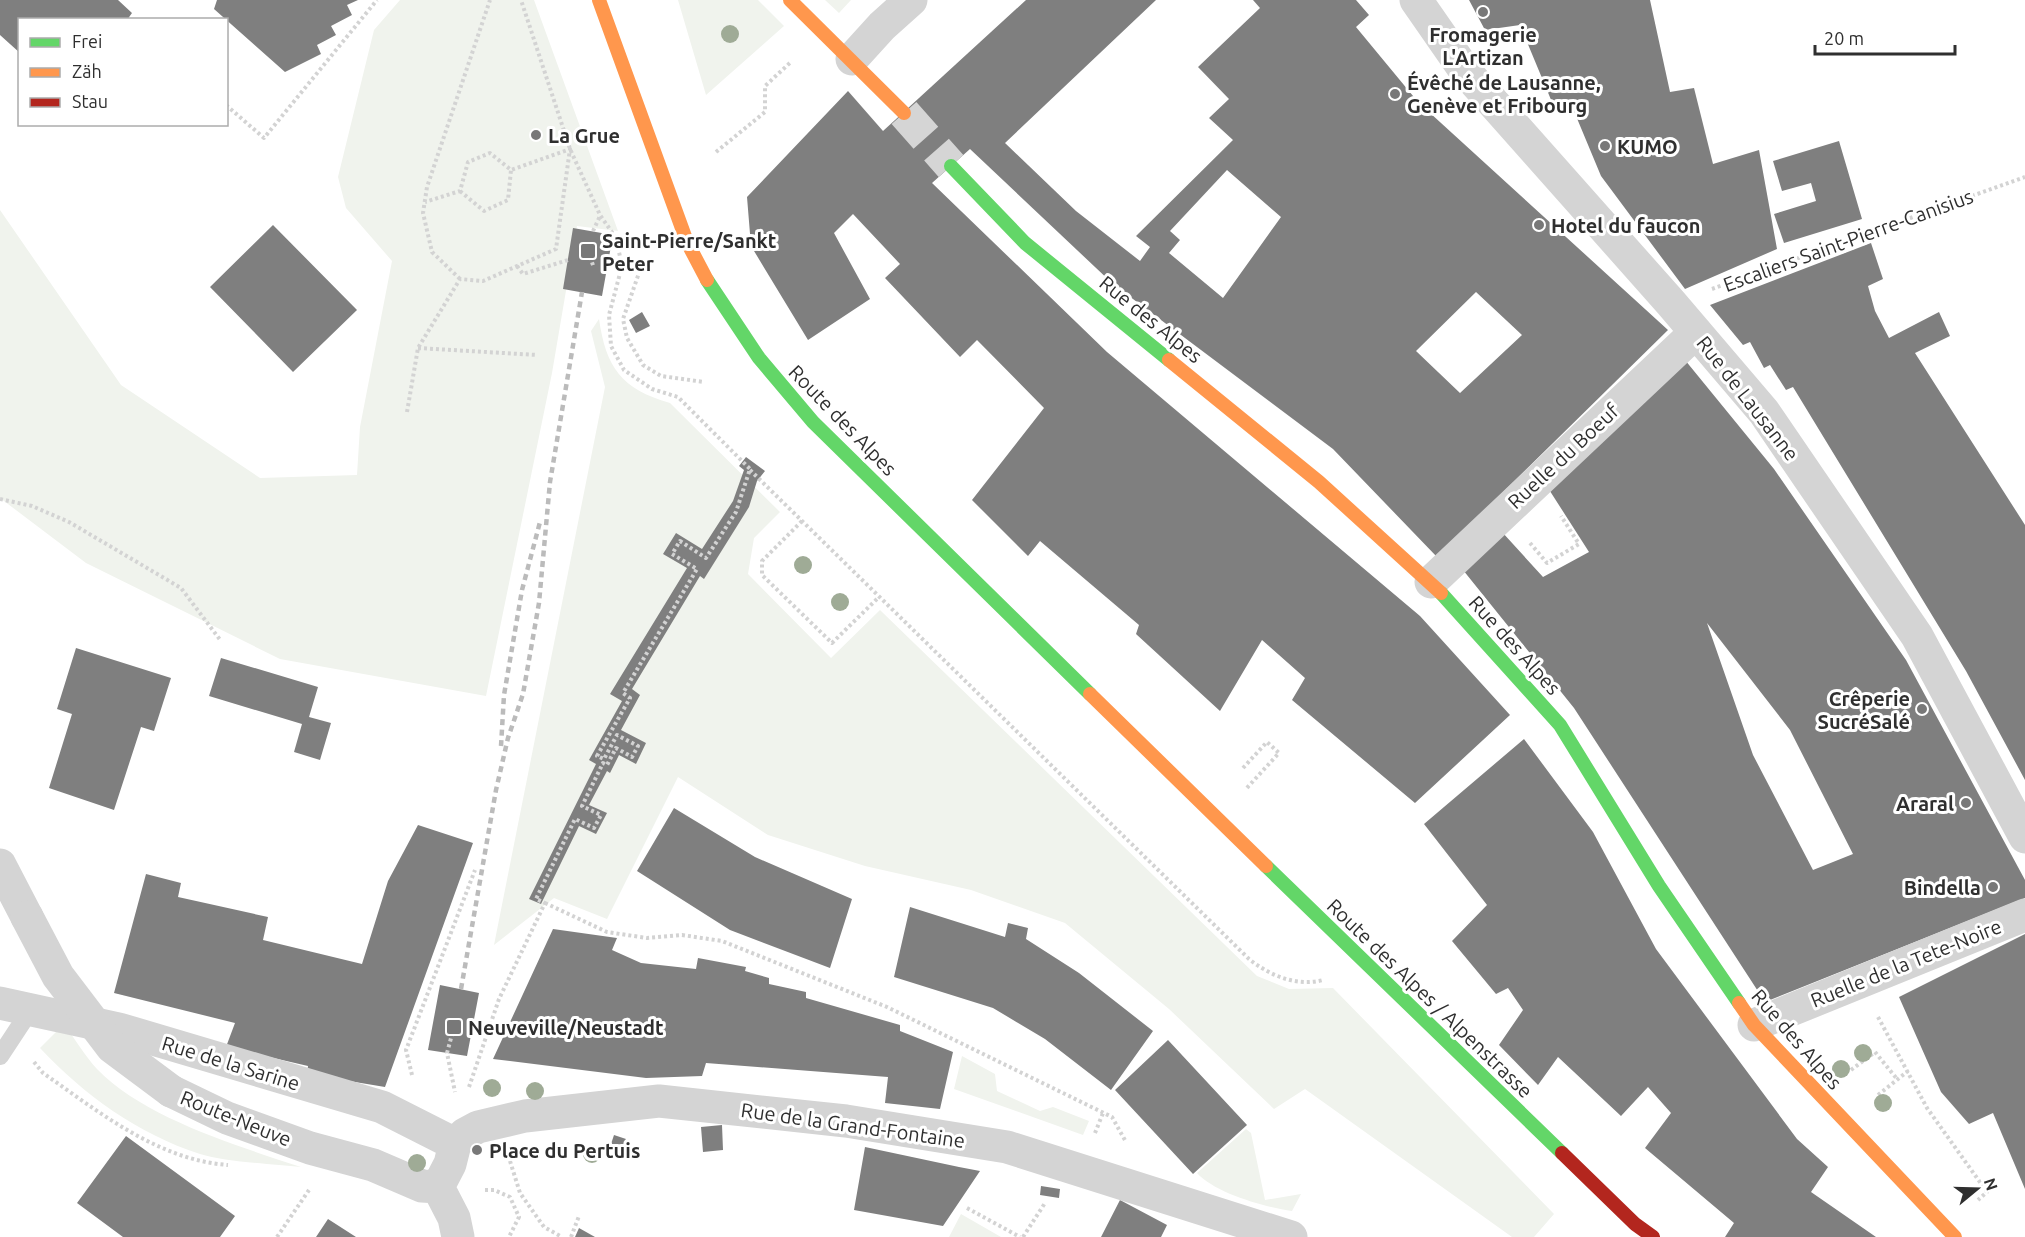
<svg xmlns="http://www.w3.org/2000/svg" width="2025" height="1237" viewBox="0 0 2025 1237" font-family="Ubuntu,sans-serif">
<rect width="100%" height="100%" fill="#fff"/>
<path fill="#f0f3ed" d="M400 0H534L618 231 577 226 552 373 486 696 280 659 86 563 0 498V210L121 385 260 478 357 475 360 427 392 261 346 208 338 177 374 30Z
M678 0H758L784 26 706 95Z
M825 0H851L839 13Z
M599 319C606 367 621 389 670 403L780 512 754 538 748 574 831 658 880 610 1257 976 1289 989 1333 988 1554 1214 1534 1237H1512L1305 1089 1274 1109 1169 1009 1065 923 971 890 865 866 768 835 678 777 607 919 554 898 494 945 605 387 591 331Z
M64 1024C75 1039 85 1056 97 1069 144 1118 238 1146 301 1167 273 1164 225 1162 200 1154 138 1134 84 1095 40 1048Z
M962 1056 995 1074 997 1091 1040 1111 1053 1107 1089 1121 1083 1135 954 1089Z
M1246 1129 1251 1133 1265 1200 1301 1194 1292 1211C1264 1207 1215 1193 1197 1173Z
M961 1214 1001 1237H949Z"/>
<path fill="#7f7f7f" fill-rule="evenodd" d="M0 0H118L132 13 127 20H20V53L0 35Z
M217 0H358L347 5 352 15 331 26 336 35 317 45 321 54 285 72 214 9Z
M1026 0H1156L1005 143 1076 211 1140 261 1150 247 1136 236 1233 140 1209 118 1229 99 1198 67 1260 8 1253 0H1356L1369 15 1356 27 1418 102 1668 330 1437 557 1333 449 1113 284 970 149 932 183 1107 352 1420 616 1510 715 1415 803 1292 700 1305 678 1262 640 1220 711 1136 634 1139 625 1040 541 1028 556 972 500 1044 408 977 340 960 357 885 278 900 264 853 214 834 233 870 299 808 340 751 246 747 197 848 91 883 131ZM1227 170 1281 217 1223 298 1169 253 1180 240 1170 231ZM1476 292 1522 335 1460 393 1416 351Z
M1469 0H1650L1670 92 1694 88 1713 164 1759 150 1777 249 1685 289 1601 176 1571 104 1554 107 1520 25 1485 30Z
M1839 141 1862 219 1784 243 1774 214 1816 201 1811 183 1782 191 1773 161Z
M273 225 357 310 293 372 210 287Z
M573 228 613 235 602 296 563 289Z
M1871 243 1883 279 1868 286 1875 311 1889 338 1939 312 1950 336 1915 353 2025 525V780L1966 671 1793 387 1786 390 1770 365 1764 368 1750 342 1743 345 1710 305Z
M642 312 650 326 636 333 629 320Z
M1685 360 1774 469 1906 660 2025 880V898L1765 1002 1574 708 1463 570 1502 532 1543 577 1589 552 1548 488ZM1707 623 1790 730 1853 854 1813 870 1753 755Z
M746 457 765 471 757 481 749 507 704 579 700 576 632 689 640 695 621 730 646 743 636 764 619 755 610 773 607 771 589 805 607 813 596 834 579 826 541 904 529 899 596 764 589 760 622 701 610 694 687 568 663 554 676 533 702 549 733 501 744 470 739 466Z
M76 648 171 678 154 731 141 727 114 810 49 788 72 714 57 709Z
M221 658 318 687 309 717 331 723 320 760 294 752 302 724 209 696Z
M1524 739 1593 832 1656 949 1797 1139 1828 1167 1811 1192 1876 1237H1725L1734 1223 1645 1148 1671 1113 1648 1087 1621 1116 1558 1057 1538 1085 1499 1045 1523 1010 1508 988 1496 994 1452 941 1487 905 1424 824Z
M674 808 755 857 852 899 830 968 730 930 637 871Z
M418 825 473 843 385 1087 307 1074 308 1066 226 1047 235 1023 114 993 146 874 181 883 178 897 268 917 263 940 362 964 388 881Z
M910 907 1005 937 1008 923 1028 928 1026 939 1079 973 1153 1031 1111 1090 1045 1039 993 1008 894 977Z
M553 929 617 938 612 950 641 963 696 969 698 958 746 967 745 971 769 978V984L806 992V998L900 1025V1031L953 1052 940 1109 885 1103 888 1077 706 1063 702 1076 646 1078 493 1059Z
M2025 934V1189L1993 1113 1969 1124 1941 1092 1899 997Z
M440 985 479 993 467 1056 428 1050Z
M1168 1040 1247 1125 1193 1174 1115 1090Z
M722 1125 723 1150 703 1152 701 1127Z
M614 1135 626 1139 621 1151 610 1147Z
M126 1136 235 1216 220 1237H123L77 1203Z
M865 1147 959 1167 980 1171 943 1226 854 1210Z
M1041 1186 1060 1189 1059 1198 1040 1195Z
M1120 1200 1167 1225 1161 1237H1101Z
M328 1219 356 1237H316Z
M579 1228 595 1237H575Z"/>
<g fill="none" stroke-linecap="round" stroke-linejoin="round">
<path stroke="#d5d5d5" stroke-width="33" stroke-dasharray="33 16" stroke-linecap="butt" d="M904 113 951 166"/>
<path stroke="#d3d3d3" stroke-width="4" stroke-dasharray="3 3" stroke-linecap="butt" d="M226 105 264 138 377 0
M716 152 765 112V86L792 61
M460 191 484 211 508 200 511 170
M593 231 600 216
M588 251 594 268
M517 266 523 274 568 260
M640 270 623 319 627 338 643 365 661 376 704 382
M460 279 432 252 423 213 427 187 490 0
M1712 289 2025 177
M418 348 537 355
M407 412 418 348 460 279 483 281 556 249 570 149 511 170 490 153 468 162 460 191 425 202
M750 470 1249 959C1269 975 1296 987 1323 980
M0 499 32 506 69 522 181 588 221 641
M802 521 762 561V575L832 643 879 597
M1530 543 1547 563 1579 544 1561 516
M1243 768 1267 742 1279 753 1245 790
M545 903 607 932 647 938 682 935 722 941 887 1007 1112 1117 1126 1142
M1878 1017 1927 1108 1987 1192 1978 1200
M454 1027 447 1053 455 1092
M34 1062 43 1073C99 1112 158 1160 228 1165
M1851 1070 1875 1052 1897 1079
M412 1075 406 1050 475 870
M469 1087 499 999 545 903 536 899 575 819 594 828 601 815 582 806 603 763 607 765 616 748 632 757 638 746 617 735 604 759 597 756 630 698 623 693 697 569 672 554 680 541 706 558 736 512 750 469 678 397 652 389 624 370 611 346 609 315 622 266 616 238 600 215 570 149 521 0
M1878 1095 1908 1071
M1095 1133 1103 1113
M510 1161 520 1193 544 1227 562 1237
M485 1190H494L510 1197 519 1217 509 1237
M967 1208 1020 1237
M277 1237 309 1190
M571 1237 579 1216
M1023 1237 1045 1203"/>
<path stroke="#d4d4d4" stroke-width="18" d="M0 1056 31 1009"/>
<path stroke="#d4d4d4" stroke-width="33" d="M1416 0 1466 72 1671 303 1764 412 1917 636 2025 837
M852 59 882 26 911 0
M1431 582 1696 332
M0 865 27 917
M0 1003 119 1029 382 1107 455 1144
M1754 1025 2025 915
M171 1091 227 1118 310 1148 373 1165 422 1186 438 1187
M438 1187 450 1164 455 1144 465 1134 478 1127 525 1116 659 1101 846 1121 1007 1147 1291 1237
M438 1187 454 1218 458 1237"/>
<path stroke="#63d668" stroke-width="14" d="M951 166 1025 243 1169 360
M707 280 759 358 813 422 1090 694
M1441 593 1560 725 1659 886 1739 1003
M1266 866 1562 1153"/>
<path stroke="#ff974d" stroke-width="14" d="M599 0 687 242 707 280
M790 0 904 113
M1169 360 1319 482 1441 593
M1090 694 1266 866
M1739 1003 1754 1025 1955 1237"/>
<path stroke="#b3261e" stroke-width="14" d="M1562 1153 1635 1224 1653 1237"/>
<path stroke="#bbb" stroke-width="4.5" stroke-dasharray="6 4.5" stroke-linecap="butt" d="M501 746 504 695 522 590 540 522
M461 989 496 790 508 738 523 694 539 603 550 482 582 292"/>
<path stroke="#d4d4d4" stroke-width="33" d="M27 917 58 976 112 1047 171 1091"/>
</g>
<g fill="#9fab96">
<circle cx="730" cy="34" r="9"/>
<circle cx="803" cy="565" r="9"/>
<circle cx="840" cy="602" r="9"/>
<circle cx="1863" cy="1053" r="9"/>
<circle cx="1841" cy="1069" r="9"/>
<circle cx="492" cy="1088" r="9"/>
<circle cx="535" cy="1091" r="9"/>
<circle cx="1883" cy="1103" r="9"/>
<circle cx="592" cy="1154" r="9"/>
<circle cx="417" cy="1163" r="9"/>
</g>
<g fill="#787878" stroke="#fff" stroke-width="2">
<circle cx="1483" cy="12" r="6"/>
<circle cx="1395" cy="94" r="6"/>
<circle cx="536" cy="135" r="6"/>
<circle cx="1605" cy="146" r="6"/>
<circle cx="1539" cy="225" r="6"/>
<rect x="580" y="243" width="16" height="16" rx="3"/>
<circle cx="1922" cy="709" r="6"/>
<circle cx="1966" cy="803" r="6"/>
<circle cx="1993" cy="887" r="6"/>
<rect x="446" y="1019" width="16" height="16" rx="3"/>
<circle cx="477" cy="1150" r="6"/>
</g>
<g text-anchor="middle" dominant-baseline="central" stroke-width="6" stroke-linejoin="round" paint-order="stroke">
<g font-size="20" font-weight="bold" fill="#2f2f2f" stroke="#fff" text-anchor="start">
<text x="1483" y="34" text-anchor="middle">Fromagerie<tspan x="1483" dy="23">L'Artizan</tspan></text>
<text x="1407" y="82">Évêché de Lausanne,<tspan x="1407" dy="23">Genève et Fribourg</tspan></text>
<text x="548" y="135">La Grue</text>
<text x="1617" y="146">KUMO</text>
<text x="1551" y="225">Hotel du faucon</text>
<text x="602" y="240">Saint-Pierre/Sankt<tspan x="602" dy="23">Peter</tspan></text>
<text x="1910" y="698" text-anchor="end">Crêperie<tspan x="1910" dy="23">SucréSalé</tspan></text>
<text x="1954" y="803" text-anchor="end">Araral</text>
<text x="1981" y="887" text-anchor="end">Bindella</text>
<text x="468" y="1027">Neuveville/Neustadt</text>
<text x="489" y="1150">Place du Pertuis</text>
</g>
<g font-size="20" fill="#2f2f2f" stroke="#fff">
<text transform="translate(1848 240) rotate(-20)">Escaliers Saint-Pierre-Canisius</text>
<text transform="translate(1151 319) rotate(39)">Rue des Alpes</text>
<text transform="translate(1748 398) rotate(52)">Rue de Lausanne</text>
<text transform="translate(843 420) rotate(46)">Route des Alpes</text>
<text transform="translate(1563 456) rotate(-43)">Ruelle du Boeuf</text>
<text transform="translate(1515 645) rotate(48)">Rue des Alpes</text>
<text transform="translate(1906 963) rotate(-22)">Ruelle de la Tete-Noire</text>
<text transform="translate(1430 998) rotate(44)">Route des Alpes / Alpenstrasse</text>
<text transform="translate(1797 1039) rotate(49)">Rue des Alpes</text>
<text transform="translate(231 1063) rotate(17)">Rue de la Sarine</text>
<text transform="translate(236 1118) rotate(22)">Route-Neuve</text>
<text transform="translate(853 1125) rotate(8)">Rue de la Grand-Fontaine</text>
</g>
</g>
<rect x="18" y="18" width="210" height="108" fill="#ffffff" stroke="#acacac" stroke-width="1.5"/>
<rect x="30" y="38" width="30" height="9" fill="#63d668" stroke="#acacac" stroke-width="1.5"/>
<text x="72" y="48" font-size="18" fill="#2f2f2f">Frei</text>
<rect x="30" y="68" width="30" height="9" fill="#ff974d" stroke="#acacac" stroke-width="1.5"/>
<text x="72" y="78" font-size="18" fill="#2f2f2f">Zäh</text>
<rect x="30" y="98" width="30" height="9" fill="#b3261e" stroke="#acacac" stroke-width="1.5"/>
<text x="72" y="108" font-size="18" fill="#2f2f2f">Stau</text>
<g transform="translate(1977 1189) rotate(71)" stroke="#ffffff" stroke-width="4.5" paint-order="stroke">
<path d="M0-4.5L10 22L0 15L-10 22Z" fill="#2f2f2f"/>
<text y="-9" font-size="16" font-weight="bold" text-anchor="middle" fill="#2f2f2f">N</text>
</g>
<path d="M1815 45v9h140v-9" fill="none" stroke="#2f2f2f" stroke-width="3"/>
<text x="1824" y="45" font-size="18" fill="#2f2f2f" stroke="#ffffff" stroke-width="4.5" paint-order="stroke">20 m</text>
</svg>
